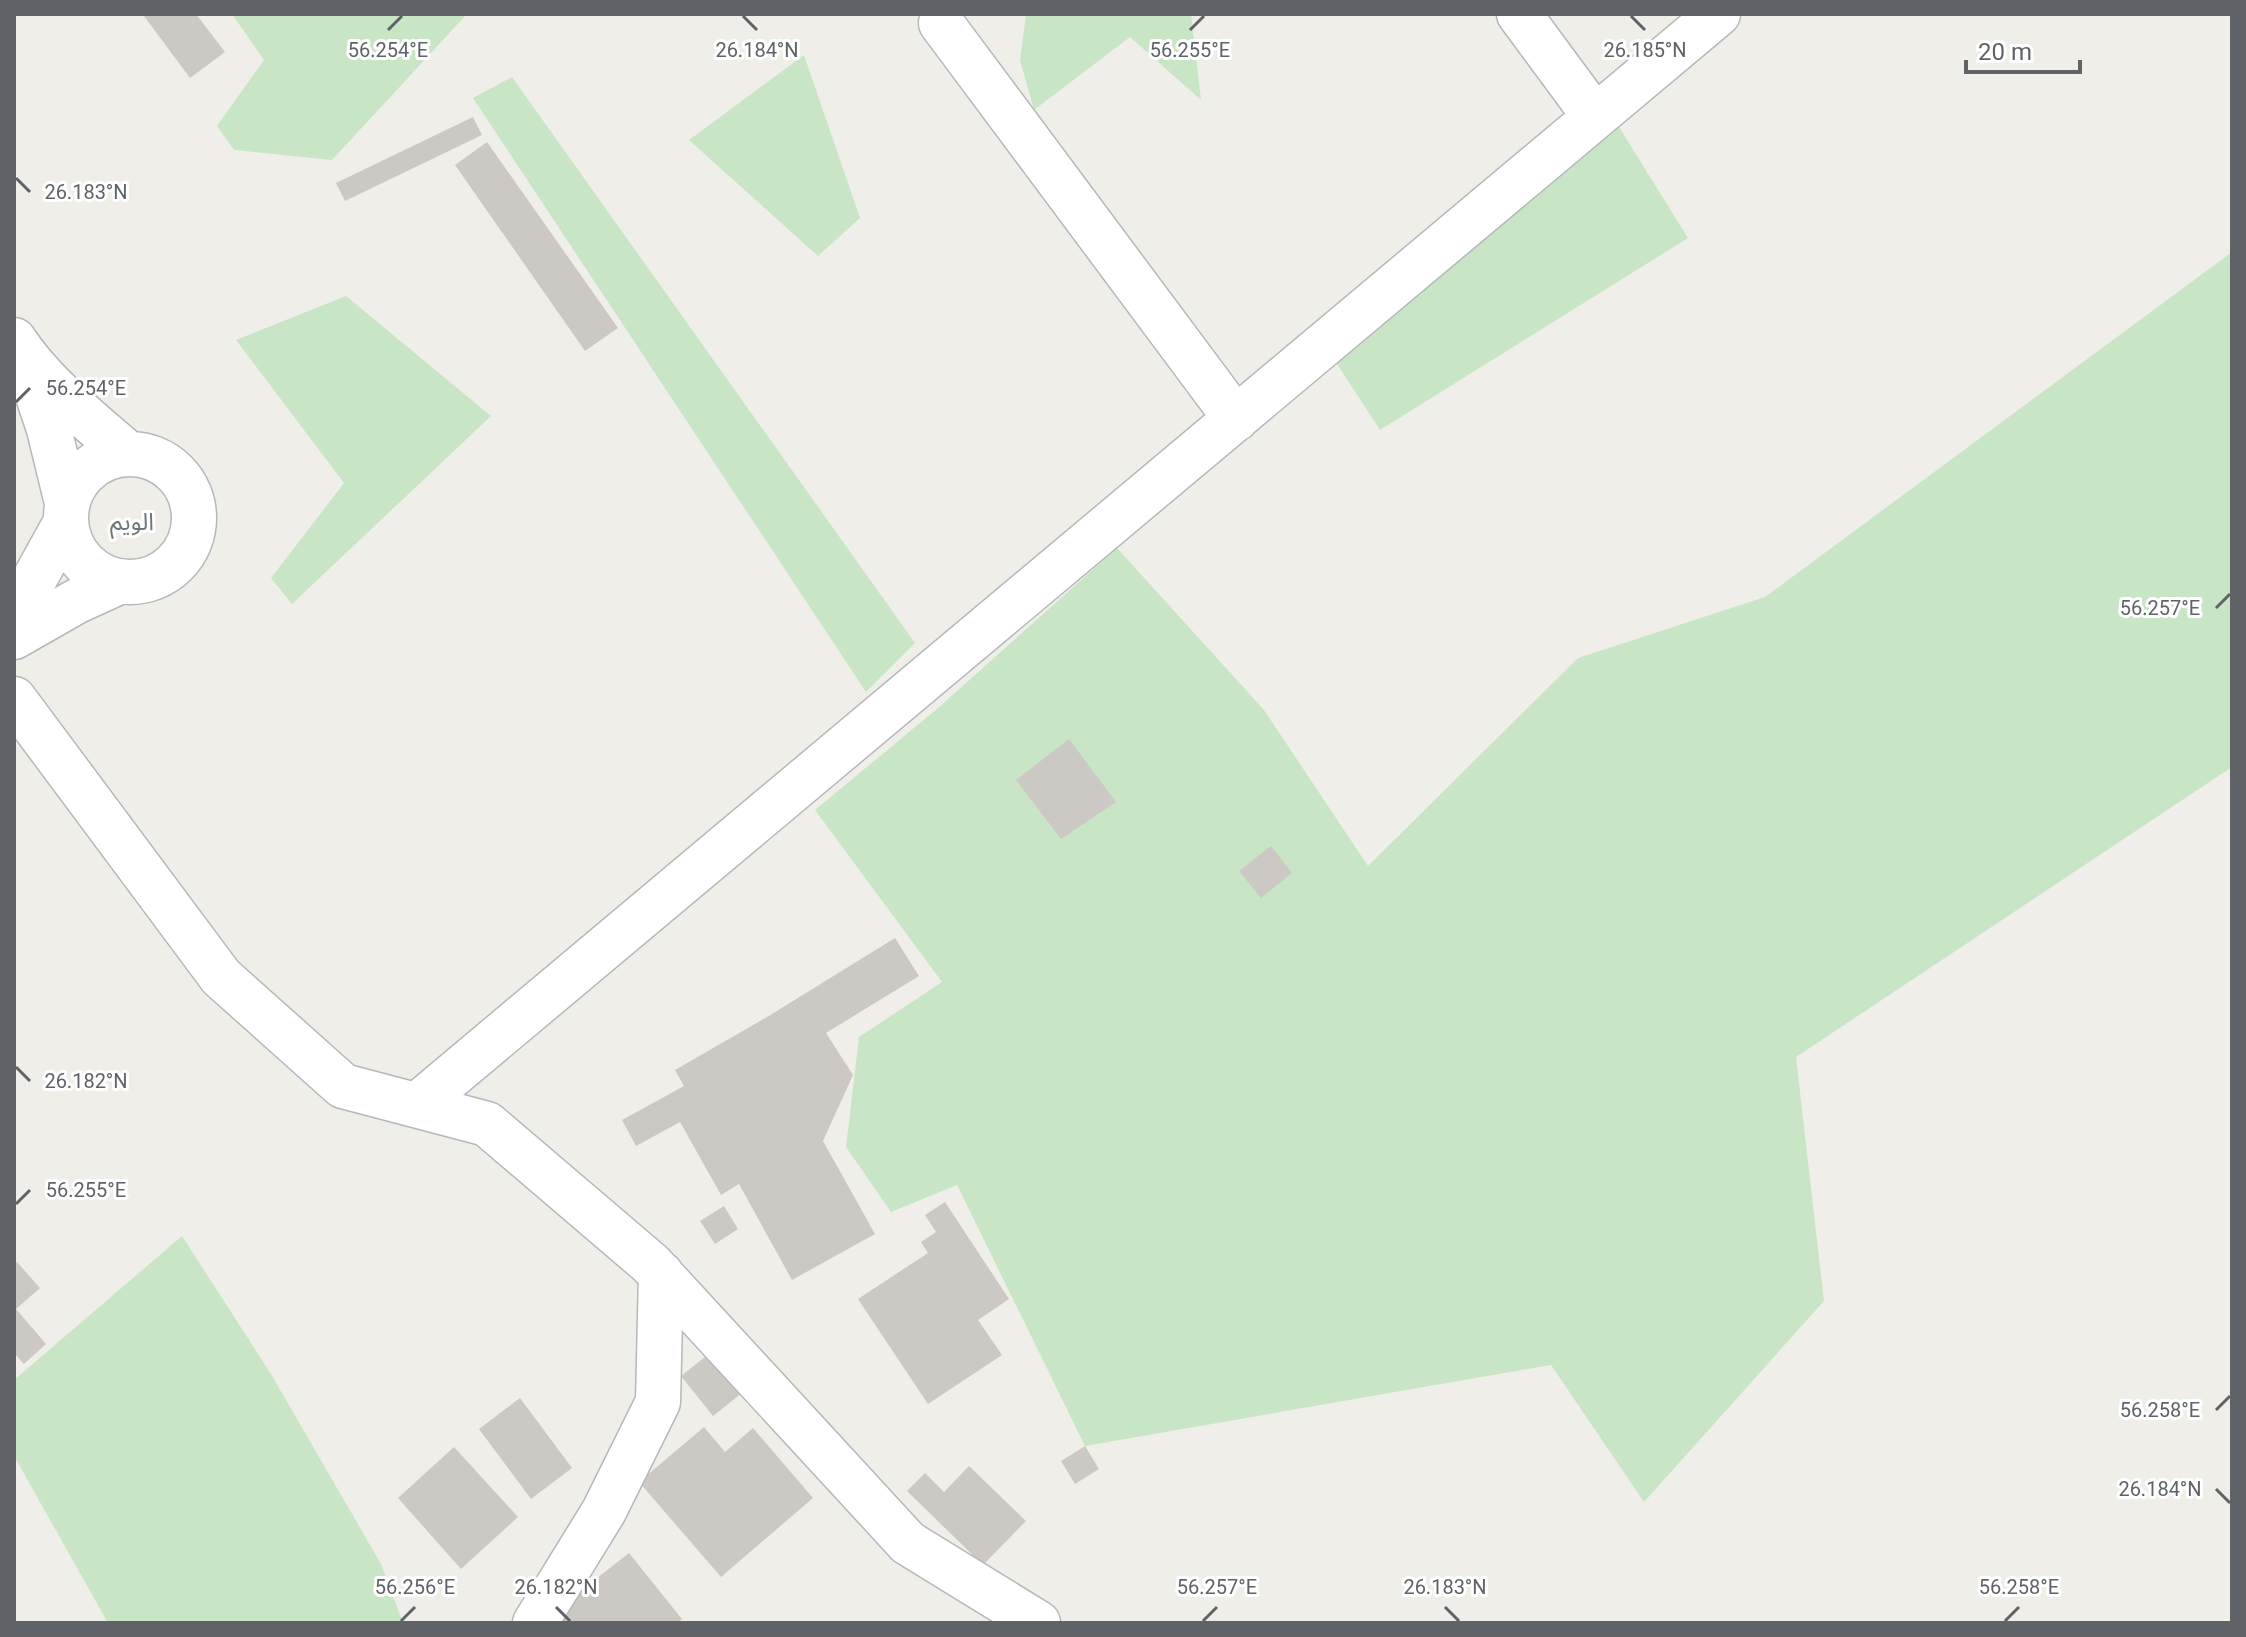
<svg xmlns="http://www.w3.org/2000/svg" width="2246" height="1637" viewBox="0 0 2246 1637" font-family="Roboto,'Noto Sans Arabic',sans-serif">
<rect width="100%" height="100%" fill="#f0eee8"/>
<path fill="#c8e6c5" d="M232 14H467L332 160 234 150 217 126 264 60Z
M1026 14H1191L1201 100 1130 37 1034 110 1020 60Z
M804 55 860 218 818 256 689 140Z
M512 77 915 643 866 692 473 98Z
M1614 119 1688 238 1380 430 1330 353Z
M2232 252V767L1796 1057 1824 1301 1644 1502 1551 1365 1085 1446 957 1185 891 1212 846 1147 859 1037 942 982 815 810 938 708 1117 548 1264 710 1368 866 1578 658 1765 597Z
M346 296 491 416 292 604 271 578 344 483 236 340Z
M182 1236 271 1374 381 1564 403 1623H108L14 1456V1380Z"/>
<path fill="#ccc9c4" d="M147 14H196L225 52 190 78 144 16Z
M473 117 482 135 345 201 336 183Z
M487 142 618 328 585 351 455 165Z
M1069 739 1116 802 1061 839 1016 780Z
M1271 846 1292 873 1261 898 1239 871Z
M895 938 919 976 826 1033 853 1075 823 1141 875 1234 792 1280 739 1184 721 1195 680 1122 636 1146 622 1120 684 1086 675 1070 767 1017Z
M945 1202 1009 1299 978 1320 1002 1355 928 1404 858 1299 928 1253 921 1242 936 1232 925 1215Z
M724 1206 738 1229 715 1244 700 1221Z
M17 1262 40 1288 16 1309 46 1344 24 1364 14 1353V1264Z
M710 1353 742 1393 713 1416 681 1376Z
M520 1398 572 1468 531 1499 479 1429Z
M704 1427 725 1452 753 1428 813 1498 721 1577 639 1482Z
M1085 1446 1099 1469 1075 1484 1061 1461Z
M454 1447 518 1517 461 1569 398 1498Z
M969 1466 1026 1521 983 1565 907 1491 925 1473 944 1492Z
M629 1553 682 1619 677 1623H556L550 1615Z"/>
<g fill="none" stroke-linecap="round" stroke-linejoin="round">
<g stroke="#b5b8bb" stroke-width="47">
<path id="minor" d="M1519 14 1595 117
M941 23 1236 419
M14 340C43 384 88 419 127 453
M28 366 49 429 67 503
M66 518a64 64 0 1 1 128 0a64 64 0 1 1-128 0Z
M14 616 66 522
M14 637 77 601 119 582
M14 699 221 977 343 1086 487 1124 651 1264 908 1543 1038 1623
M417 1105 1718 14
M535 1623 604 1511 658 1402 661 1274"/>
</g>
<use href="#minor" stroke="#fff" stroke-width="44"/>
</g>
<path fill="none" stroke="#5f6367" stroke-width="3" d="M743 16 757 30M1631 16 1645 30M388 30 402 16M1190 30 1204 16M16 178 30 192M16 402 30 388M2216 608 2230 594M16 1067 30 1081M16 1204 30 1190M2216 1410 2230 1396M2216 1489 2230 1503M556 1607 570 1621M1445 1607 1459 1621M401 1621 415 1607M1203 1621 1217 1607M2005 1621 2019 1607"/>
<g text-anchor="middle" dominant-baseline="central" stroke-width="6" stroke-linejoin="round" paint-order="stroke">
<g font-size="24" fill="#707579" stroke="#fff">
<text x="132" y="522">الويم</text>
</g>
</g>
<g font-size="20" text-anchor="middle" fill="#5f6367" stroke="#fff" stroke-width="6" stroke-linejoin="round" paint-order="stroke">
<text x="388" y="57">56.254°E</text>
<text x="757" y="57">26.184°N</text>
<text x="1190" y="57">56.255°E</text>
<text x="1645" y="57">26.185°N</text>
<text x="86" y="199">26.183°N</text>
<text x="86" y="395">56.254°E</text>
<text x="2160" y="615">56.257°E</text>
<text x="86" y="1088">26.182°N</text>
<text x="86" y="1197">56.255°E</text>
<text x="2160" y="1417">56.258°E</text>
<text x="2160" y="1496">26.184°N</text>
<text x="415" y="1594">56.256°E</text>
<text x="1217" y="1594">56.257°E</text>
<text x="1445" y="1594">26.183°N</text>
<text x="556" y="1594">26.182°N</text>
<text x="2019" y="1594">56.258°E</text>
</g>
<rect width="2246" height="1637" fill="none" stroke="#5f6367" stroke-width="32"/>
<path d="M1966 60v12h114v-12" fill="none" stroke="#5f6367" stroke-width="4"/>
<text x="1978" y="60" font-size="24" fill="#5f6367" stroke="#ffffff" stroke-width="6" paint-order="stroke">20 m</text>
</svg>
